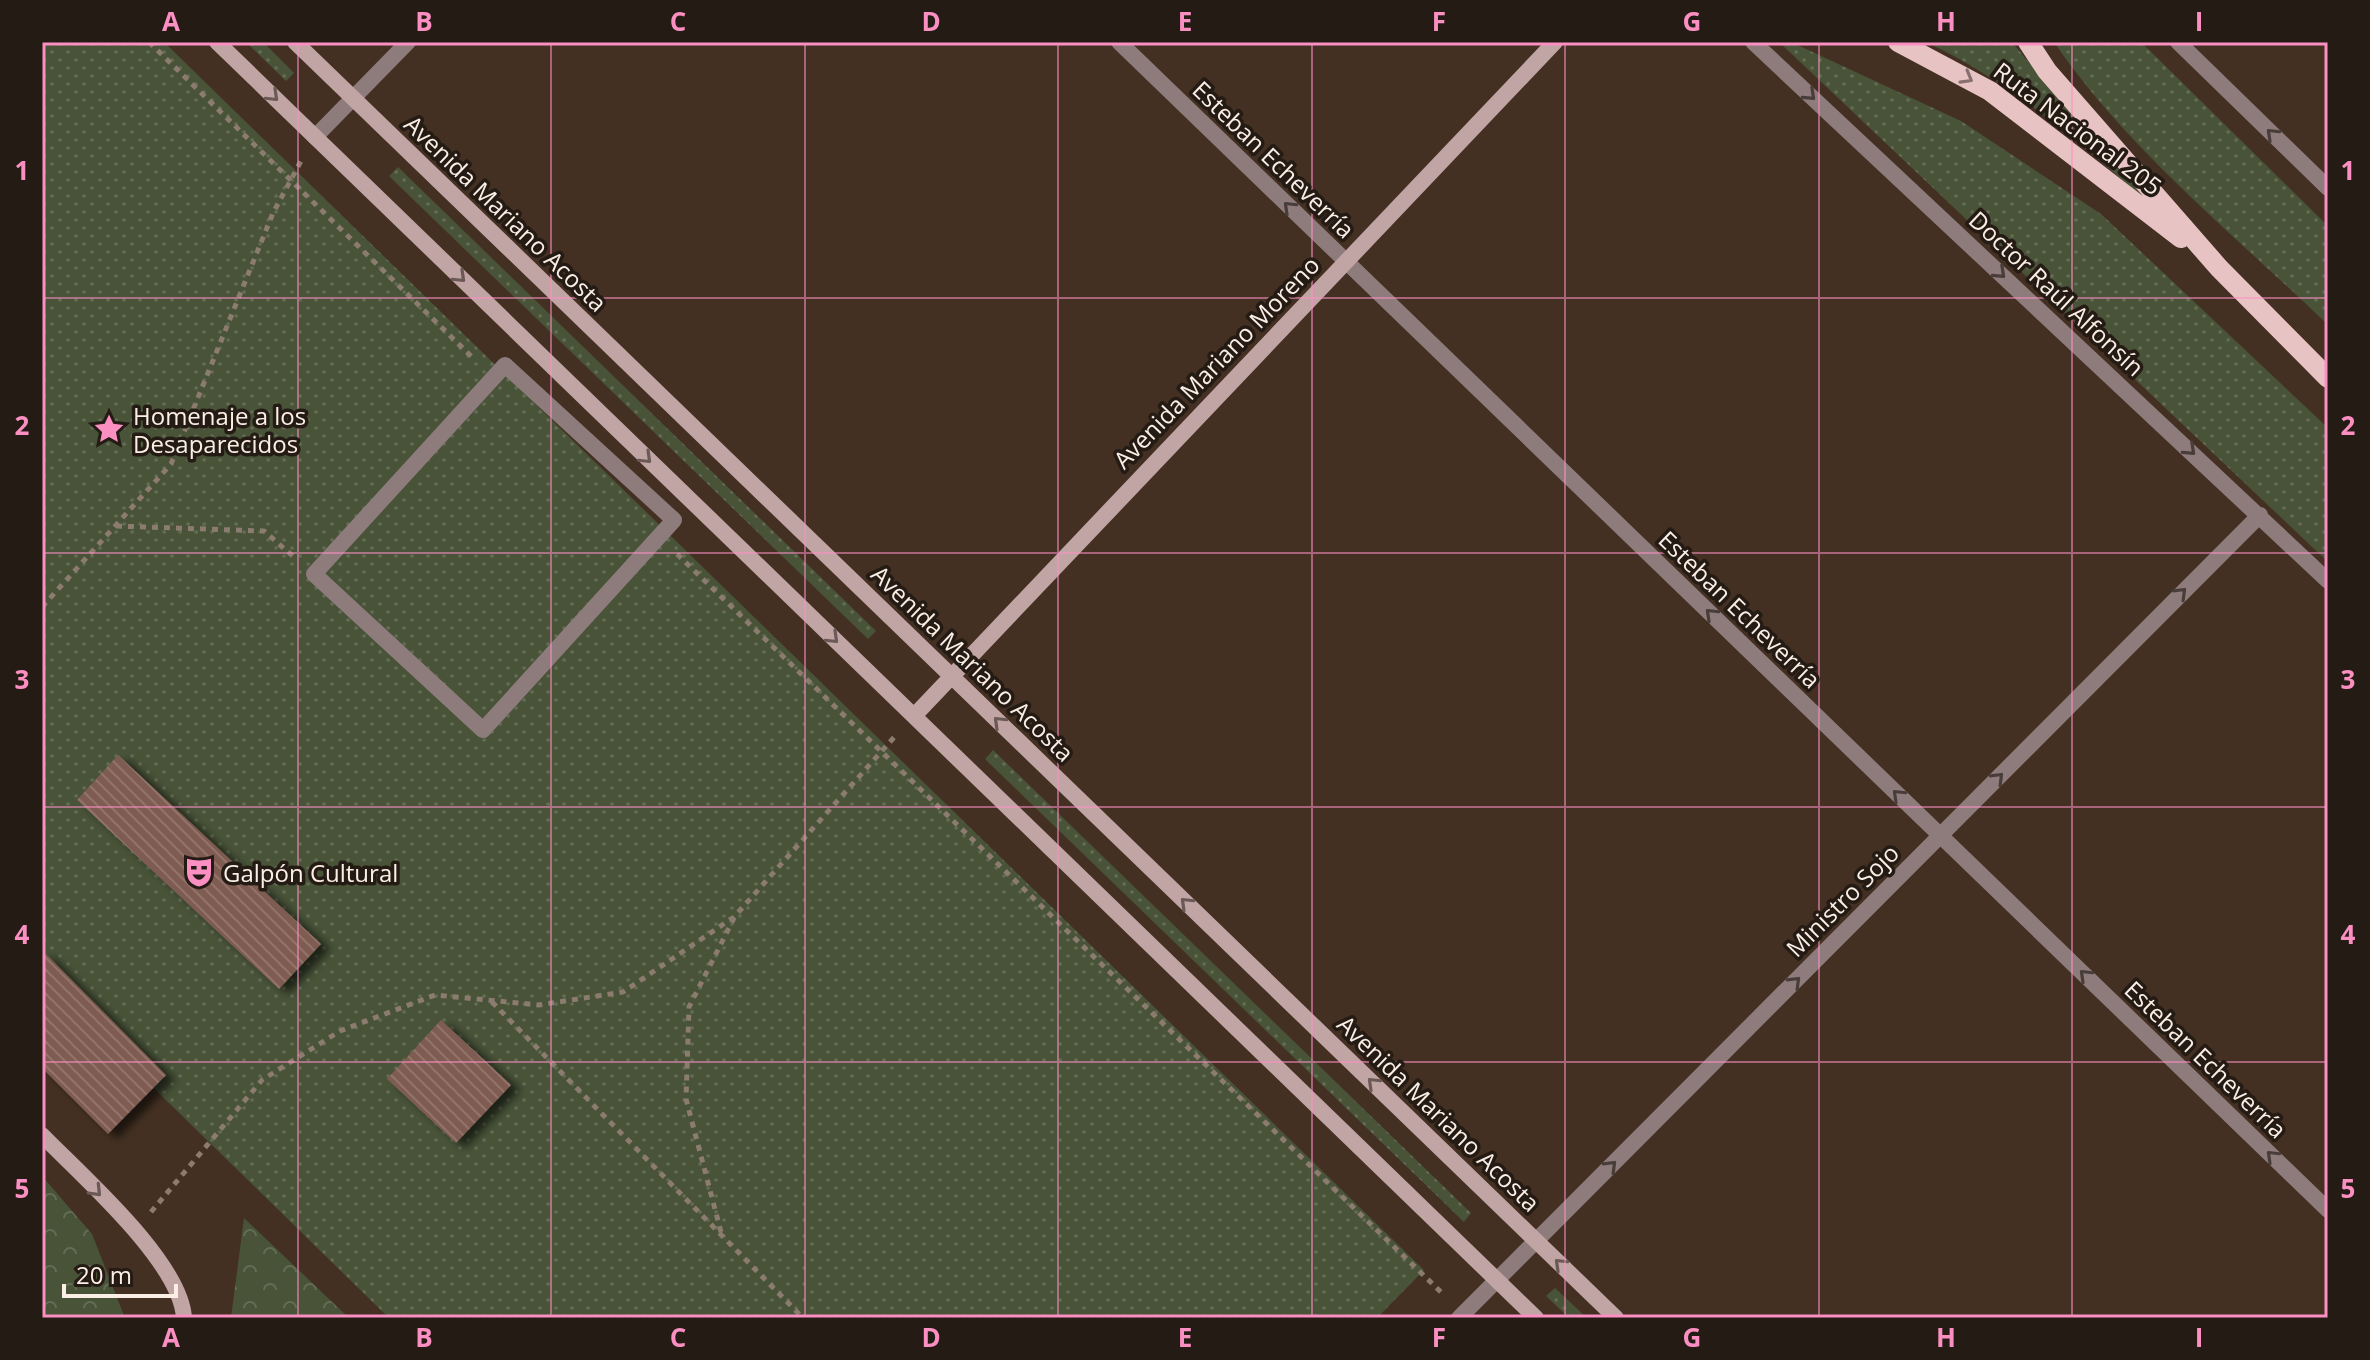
<svg xmlns="http://www.w3.org/2000/svg" width="2370" height="1360" viewBox="0 0 2370 1360" font-family="'Open Sans',sans-serif">
<defs>
<pattern id="grass-dots" width="8" height="8" patternUnits="userSpaceOnUse" patternTransform="scale(2)"><rect width="8" height="8" fill="#485338"/><path d="M2 2h.1M6 6h.1" fill="none" stroke="#636c55" stroke-width="1.8" stroke-linecap="round"/></pattern>
<pattern id="park-crowns" width="20" height="18" patternUnits="userSpaceOnUse" patternTransform="scale(2)"><rect width="20" height="18" fill="#485338"/><path d="M2 6a3 3 0 1 1 6 0M12 15a3 3 0 1 1 6 0" fill="none" stroke="#636c55"/></pattern>
<pattern id="building-back-hatch" width="6" height="6" patternUnits="userSpaceOnUse" patternTransform="scale(2)"><rect width="6" height="6" fill="#7f5b51"/><path d="M-1 5l2 2M0 0l6 6M5-1l2 2" fill="none" stroke="#92736a"/></pattern>
<filter id="shadow"><feDropShadow dx="9" dy="5" stdDeviation="4" flood-color="#0009"/></filter>
</defs>
<rect width="100%" height="100%" fill="#433022"/>
<path fill="url(#grass-dots)" d="M42 42H164L1424 1270 1377 1318H389L42 979Z
M246 42H263L294 73 286 81Z
M1779 42H1791L1961 121 2101 214 2328 428V562Z
M1926 42H2012L2104 154 2184 235C2104 164 2024 88 1926 42Z
M2054 42H2141L2328 226V325C2236 236 2126 148 2054 42Z
M398 167 876 631 868 639 389 176Z
M993 750 1471 1213 1464 1222 985 759Z
M1555 1288 1587 1318H1569L1546 1296Z"/>
<path fill="url(#park-crowns)" d="M42 1176 92 1234 125 1318H42Z
M244 1218 349 1318H231Z"/>
<path fill="url(#building-back-hatch)" filter="url(#shadow)" d="M118 755 321 944 279 989 77 800Z
M42 950 166 1075 108 1134 42 1068Z
M441 1020 511 1085 456 1143 387 1079Z"/>
<g fill="none" stroke-linecap="round" stroke-linejoin="round">
<path stroke="#8c7b6f" stroke-width="5" stroke-dasharray="6 6" stroke-linecap="butt" d="M149 42 475 360
M116 526 264 531 295 558
M677 554 1444 1295
M42 607 171 464 273 213 301 161
M492 1002 803 1318
M151 1212 262 1080 340 1031 435 995 539 1005 623 992 734 917 897 734
M721 1232 686 1099 689 1007 734 918"/>
<path stroke="#8e7c7c" stroke-width="16" d="M1119 42 2328 1210
M1753 42 2328 581
M2178 42 2328 188
M315 137 408 42
M505 365 674 520 483 730 314 574Z
M1459 1318 2260 515"/>
<path stroke="#c1a4a4" stroke-width="16" d="M217 42 1536 1318
M295 42 1616 1318
M914 716 1555 42
M42 1135C82 1176 181 1262 184 1318"/>
<path stroke="#e8c3c3" stroke-width="20" d="M1898 42 1990 91 2181 238
M2028 42 2047 71 2219 268 2328 378"/>
</g>
<defs><path id="oneway-chevron" d="M-2-3.5L2.5 0L-2 3.5" fill="none" stroke-width="1.6" stroke-linecap="round" stroke-linejoin="round" transform="scale(2)"/></defs>
<use stroke="#866f6c" href="#oneway-chevron" transform="translate(1967 78) rotate(30)"/>
<g stroke="#483d38">
<use href="#oneway-chevron" transform="translate(1810 95) rotate(43)"/>
<use href="#oneway-chevron" transform="translate(2272 134) rotate(-136)"/>
<use href="#oneway-chevron" transform="translate(1289 207) rotate(-136)"/>
<use href="#oneway-chevron" transform="translate(2000 273) rotate(43)"/>
<use href="#oneway-chevron" transform="translate(2190 450) rotate(43)"/>
<use href="#oneway-chevron" transform="translate(2181 593) rotate(-45)"/>
<use href="#oneway-chevron" transform="translate(1711 614) rotate(-136)"/>
<use href="#oneway-chevron" transform="translate(1998 778) rotate(-45)"/>
<use href="#oneway-chevron" transform="translate(1898 795) rotate(-136)"/>
<use href="#oneway-chevron" transform="translate(2085 975) rotate(-136)"/>
<use href="#oneway-chevron" transform="translate(1795 982) rotate(-45)"/>
<use href="#oneway-chevron" transform="translate(2272 1156) rotate(-136)"/>
<use href="#oneway-chevron" transform="translate(1611 1166) rotate(-45)"/>
</g>
<g stroke="#6a5955">
<use href="#oneway-chevron" transform="translate(273 96) rotate(44)"/>
<use href="#oneway-chevron" transform="translate(460 277) rotate(44)"/>
<use href="#oneway-chevron" transform="translate(646 458) rotate(44)"/>
<use href="#oneway-chevron" transform="translate(833 638) rotate(44)"/>
<use href="#oneway-chevron" transform="translate(999 722) rotate(-136)"/>
<use href="#oneway-chevron" transform="translate(1186 903) rotate(-136)"/>
<use href="#oneway-chevron" transform="translate(1373 1083) rotate(-136)"/>
<use href="#oneway-chevron" transform="translate(96 1191) rotate(46)"/>
<use href="#oneway-chevron" transform="translate(1560 1264) rotate(-136)"/>
</g>
<path fill="none" stroke="#fc8fc2" stroke-width="2" stroke-opacity="0.55" d="M298 42V1318M551 42V1318M805 42V1318M1058 42V1318M1312 42V1318M1565 42V1318M1819 42V1318M2072 42V1318M42 298H2328M42 553H2328M42 807H2328M42 1062H2328"/>
<defs>
<g id="sight-bare" transform="scale(2.4)"><path d="M0-6L1.8-2.2L6-1.7L2.9 1.2L3.7 5.4L0 3.3L-3.7 5.4L-2.9 1.2L-6-1.7L-1.8-2.2Z" fill="#fc8fc2" stroke="#231b14" stroke-width="2.5" paint-order="stroke"/></g>
<g id="theatre-bare" transform="scale(2.4)"><path d="M-5-5.5Q0-4 5-5.5V0Q5 5 0 6Q-5 5-5 0ZM-3.3-2.5H-1v1.5H-3.3ZM1-2.5H3.3v1.5H1ZM-2.8 1Q0 5.5 2.8 1Z" fill="#fc8fc2" stroke="#231b14" stroke-width="2.5" paint-order="stroke"/></g>
</defs>
<g fill-rule="evenodd">
<use href="#sight-bare" x="109" y="429"/>
<use href="#theatre-bare" x="199" y="872"/>
</g>
<g text-anchor="middle" dominant-baseline="central" stroke-width="7" stroke-linejoin="round" paint-order="stroke">
<g font-size="24" fill="#fbeee5" stroke="#231b14">
<text transform="translate(2078 128) rotate(37)">Ruta Nacional 205</text>
<text transform="translate(1274 159) rotate(44)">Esteban Echeverría</text>
<text transform="translate(506 213) rotate(44)">Avenida Mariano Acosta</text>
<text transform="translate(2057 293) rotate(43)">Doctor Raúl Alfonsín</text>
<text transform="translate(1216 362) rotate(-46)">Avenida Mariano Moreno</text>
<text transform="translate(1740 609) rotate(44)">Esteban Echeverría</text>
<text transform="translate(973 663) rotate(44)">Avenida Mariano Acosta</text>
<text transform="translate(1842 900) rotate(-45)">Ministro Sojo</text>
<text transform="translate(2206 1059) rotate(44)">Esteban Echeverría</text>
<text transform="translate(1439 1113) rotate(44)">Avenida Mariano Acosta</text>
</g>
<g font-size="24" fill="#fbeee5" stroke="#231b14" text-anchor="start">
<text x="133" y="415">Homenaje a los<tspan x="133" dy="28">Desaparecidos</tspan></text>
<text x="223" y="872">Galpón Cultural</text>
</g>
</g>
<rect width="2370" height="1360" fill="none" stroke="#231b14" stroke-width="88"/>
<path d="M64 1284v12h112v-12" fill="none" stroke="#fbeee5" stroke-width="4"/>
<text x="76" y="1284" font-size="24" fill="#fbeee5" stroke="#231b14" stroke-width="6" paint-order="stroke">20 m</text>
<rect x="44" y="44" width="2282" height="1272" fill="none" stroke="#fc8fc2" stroke-width="3"/>
<g font-size="26" text-anchor="middle" font-weight="bold" fill="#fc8fc2">
<text x="171" y="31">A</text>
<text x="424" y="31">B</text>
<text x="678" y="31">C</text>
<text x="931" y="31">D</text>
<text x="1185" y="31">E</text>
<text x="1439" y="31">F</text>
<text x="1692" y="31">G</text>
<text x="1946" y="31">H</text>
<text x="2199" y="31">I</text>
<text x="22" y="180">1</text>
<text x="2348" y="180">1</text>
<text x="22" y="435">2</text>
<text x="2348" y="435">2</text>
<text x="22" y="689">3</text>
<text x="2348" y="689">3</text>
<text x="22" y="944">4</text>
<text x="2348" y="944">4</text>
<text x="22" y="1198">5</text>
<text x="2348" y="1198">5</text>
<text x="171" y="1347">A</text>
<text x="424" y="1347">B</text>
<text x="678" y="1347">C</text>
<text x="931" y="1347">D</text>
<text x="1185" y="1347">E</text>
<text x="1439" y="1347">F</text>
<text x="1692" y="1347">G</text>
<text x="1946" y="1347">H</text>
<text x="2199" y="1347">I</text>
</g>
</svg>
